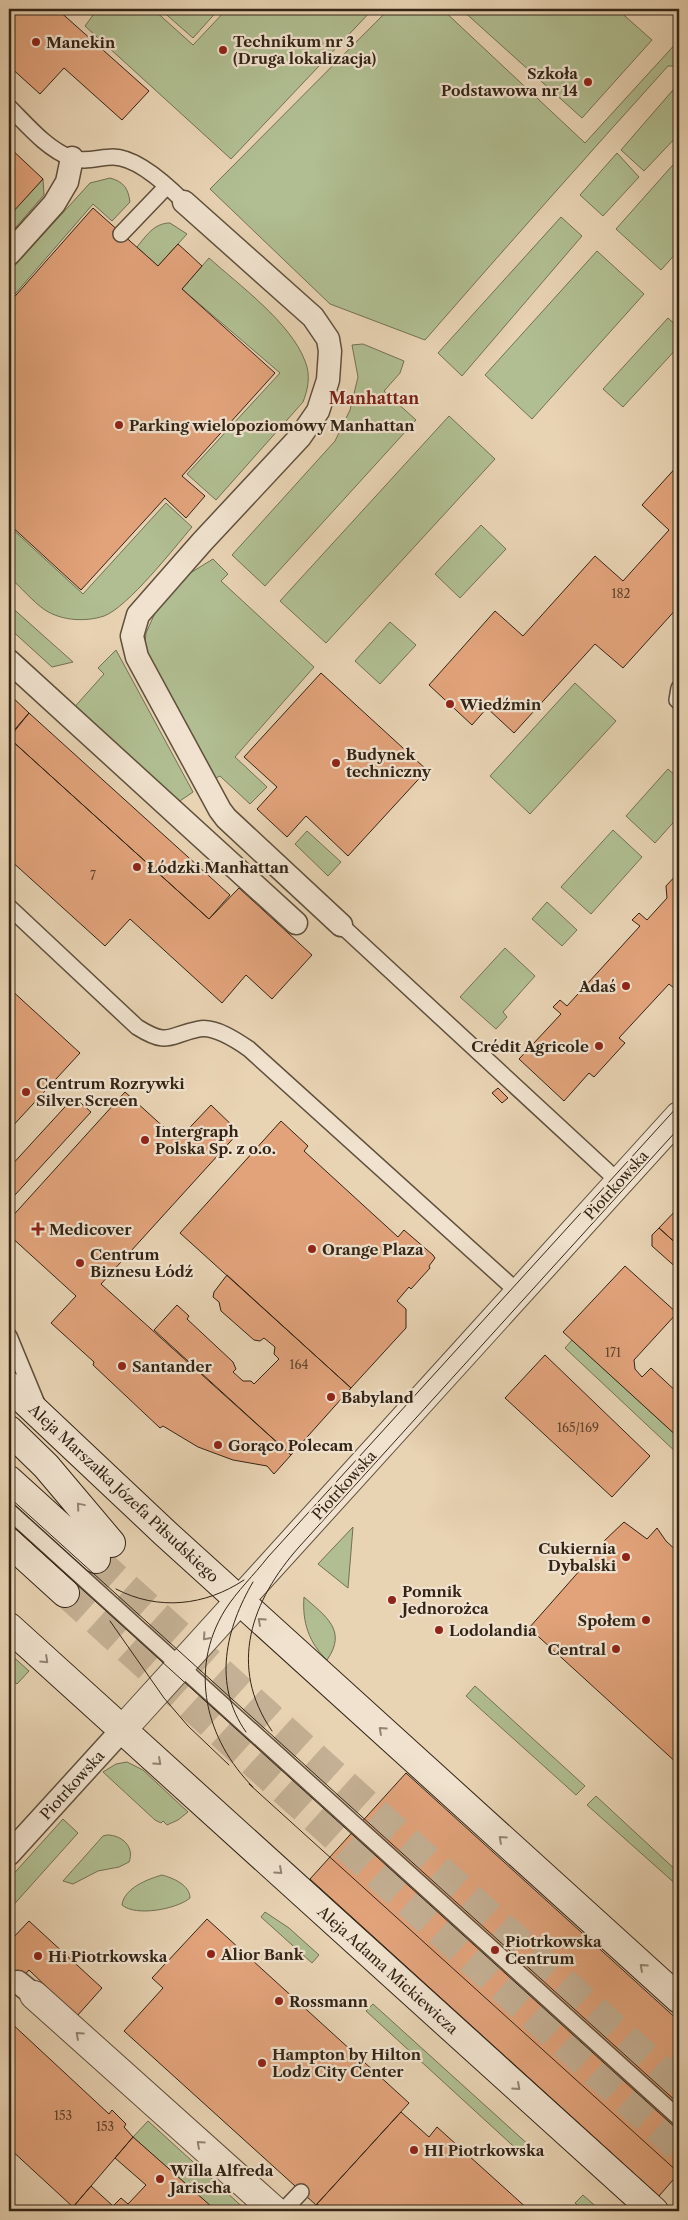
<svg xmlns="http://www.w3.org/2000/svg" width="688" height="2220" viewBox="0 0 688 2220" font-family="'Libre Caslon Text',serif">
<rect width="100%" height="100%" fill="#e8d3b3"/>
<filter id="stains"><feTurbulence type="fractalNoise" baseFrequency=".004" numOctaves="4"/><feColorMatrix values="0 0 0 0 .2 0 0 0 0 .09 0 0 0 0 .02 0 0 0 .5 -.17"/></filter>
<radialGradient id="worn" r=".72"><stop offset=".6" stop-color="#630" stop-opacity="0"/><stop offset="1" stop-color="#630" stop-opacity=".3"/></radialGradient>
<path fill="#b0be91" stroke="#727154" d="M93 9H153L193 45 227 9H373L231 159 85 26 96 11Z
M160 9H219L193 38Z
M389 9H442L585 143 679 40 678 66H668C586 157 505 248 425 340L330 304 210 189Z
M461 9H617L652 40 582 118Z
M679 83V134L644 171 621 150Z
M617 153 639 177 603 216 580 195Z
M679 158V250L661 270 616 229Z
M110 178C124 182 128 188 130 202L112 221 93 204 9 301V272L90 183Z
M43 179 44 195 9 235V210L12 212Z
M561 217 582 236 462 376 438 353Z
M170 223 187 234 158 266 137 247C146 236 154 223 170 223Z
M597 251 644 294 532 419 485 375Z
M209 258C239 285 291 323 305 361 311 375 308 389 303 402L216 500 187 474 280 373 182 289Z
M668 318 679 328V346L623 407 603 389Z
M363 344 404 361 400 373 384 391 416 420 265 586 232 555 335 441 350 410 358 377 352 345Z
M449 416 495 459 326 643 280 601Z
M166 503 192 527C174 548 128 607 104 616 86 622 62 621 45 610 32 601 21 587 9 577V526L83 594Z
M481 525 506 549 460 598 435 574Z
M213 559 228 574 221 581 314 667 235 757 267 787 250 804 220 776 216 778 147 652 145 643 146 633 155 613 187 575Z
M9 605 73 662 52 667 9 628Z
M390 622 416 645 380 684 355 661Z
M116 650 193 792 174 805 71 711 104 674 98 668Z
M575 683 616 721 530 814 490 776Z
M668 769 679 779V816L655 843 626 816Z
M613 830 642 857 591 914 561 887Z
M307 831 341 862 328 876 295 844Z
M547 902 577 930 562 946 532 919Z
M505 948 535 976 503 1012 507 1017 496 1029 460 997Z
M572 1340 679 1438V1455L565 1348Z
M353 1527 348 1588 318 1564Z
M304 1597C325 1616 348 1630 327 1660 309 1643 302 1622 304 1597Z
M9 1653 29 1671 17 1684 9 1678Z
M475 1686 585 1786 576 1795 466 1696Z
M127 1762 143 1770 188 1812 178 1820 167 1825 163 1821 161 1823 155 1820 103 1772 116 1764Z
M596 1796 679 1873V1887L587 1805Z
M63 1819 78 1833 9 1910V1879Z
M107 1835C122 1835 135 1847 129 1862L119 1867 98 1871 73 1884 63 1881 103 1836Z
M162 1875C173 1878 190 1885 190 1898 177 1909 136 1917 122 1905 124 1888 148 1879 162 1875Z
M265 1912 289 1928 319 1955 312 1963 261 1917Z
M373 2004 531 2147 523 2155 366 2011Z
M148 2121 247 2211H216L133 2137Z
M583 2195 601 2211H584L575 2203Z"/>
<path fill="#e2a37b" stroke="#332416" d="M10 9H57L149 91 122 120 64 68 40 94 9 66Z
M9 147 43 179 12 213 9 210Z
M93 208 158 266 178 244 188 253 202 266 182 289 275 373 182 476 205 496 186 518 165 498 81 590 9 524V303Z
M679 464V606L623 668 595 644 514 733 487 708 472 725 429 685 495 611 523 636 595 556 623 581 669 530 642 505Z
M321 673 427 770 348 856 306 816 287 837 257 809 277 787 244 757Z
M9 694 29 713 9 736Z
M29 713 230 895 209 919 9 738Z
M10 739 209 919 239 888 312 955 272 999 246 975 222 1003 130 919 105 946 9 859Z
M679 872V983L674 988 669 984 619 1038 625 1043 594 1077 589 1073 564 1101 519 1059 561 1014 553 1007 560 1000 567 1006 640 926 632 920 639 913 647 920 667 898 666 886Z
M9 988 80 1053 9 1130Z
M498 1088 508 1098 502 1103 492 1093Z
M125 1092 178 1140 211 1105 239 1132 101 1284 291 1455 274 1474 267 1466 233 1460 198 1447 163 1426 160 1428 93 1365 94 1362 51 1323 76 1296 9 1235V1220Z
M74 1097 91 1112 14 1196 9 1191V1168Z
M281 1121 308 1146 304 1151 398 1237 404 1230 433 1255 435 1258 429 1266 430 1268 411 1289 409 1287 397 1301 406 1309V1328L351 1388 180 1233Z
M679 1207V1246L659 1228Z
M659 1228 679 1246V1270L652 1246V1235Z
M625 1266 677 1313 634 1360 635 1369 642 1377 651 1368 679 1394V1438L563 1332Z
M227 1275 351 1388 291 1455 154 1330 177 1305 189 1316 187 1319 233 1362 236 1369 233 1372 243 1381H251L254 1384 279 1359 274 1354 275 1347 264 1338 260 1341 254 1340 221 1311 219 1302 213 1297 214 1292Z
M545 1355 650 1456 612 1497 505 1398Z
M624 1522 647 1539 657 1528 666 1541 679 1553V1765L529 1628 604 1543 603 1542Z
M406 1773 679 2021V2173L659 2196 310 1879Z
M207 1919 409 2103 316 2205 124 2031 163 1988 152 1978Z
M29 1921 102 1988 77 2016 29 1970 9 1992V1942Z
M9 2021 109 2114 112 2110 126 2124 124 2127 133 2137 73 2207 9 2148Z
M401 2112 429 2137 437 2127 530 2211H326L317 2204Z
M133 2137 212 2207 208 2211H78L73 2207 91 2186 113 2206 121 2198 128 2204 146 2185 115 2158Z"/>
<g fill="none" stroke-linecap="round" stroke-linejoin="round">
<path stroke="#c4b094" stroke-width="28" stroke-dasharray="28 14" stroke-linecap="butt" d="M96 1559 679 2085
M65 1593 679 2149"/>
<g stroke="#60503d" stroke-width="18">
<path id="service" d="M9 107C27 125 47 149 71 158 84 163 100 157 113 157 137 157 168 186 184 202
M121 234 167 186
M679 688 677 700 679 702
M9 907 137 1027C169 1047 168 1035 199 1029 215 1026 236 1040 249 1049L519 1293
M341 925 619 1182
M9 1336 38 1406
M9 1511 679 2118
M283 2211 301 2192"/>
</g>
<g stroke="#60503d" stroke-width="25">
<path id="pedestrian" d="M184 202 313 317 328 339 330 351 328 380 318 411 300 437 202 542 138 615 132 636 137 657 220 810 226 818 341 925
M9 254 54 204 67 182 72 158
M9 661 296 923
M9 1854 122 1730
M18 1982 34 1995"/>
</g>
<g stroke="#60503d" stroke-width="30">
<path id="minor" d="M34 1995 275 2211"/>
</g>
<g stroke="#60503d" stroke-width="30">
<path id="tertiary" d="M122 1730 679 1116"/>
</g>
<g stroke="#332416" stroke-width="30">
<path id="secondary" d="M9 1386 165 1533 679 1999
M9 1430 46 1466 111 1543
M9 1480 96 1559
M9 1542 65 1593
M9 1627 654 2211"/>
</g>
<use href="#service" stroke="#f0e2ce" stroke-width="15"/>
<use href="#pedestrian" stroke="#f0e2ce" stroke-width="22"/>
<use href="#minor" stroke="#f0e2ce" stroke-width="28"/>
<use href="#tertiary" stroke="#f0e2ce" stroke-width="28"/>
<use href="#secondary" stroke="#f0e2ce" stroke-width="28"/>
<path stroke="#332416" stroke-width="1" d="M9 1497 679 2104
M9 1523 679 2131
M116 1589C158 1611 205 1606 244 1580
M110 1621 164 1698 188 1726 229 1765
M272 1731C227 1666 252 1600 299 1547L679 1128
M246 1732C212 1684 226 1628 253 1582
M249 1784 679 2173
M253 1787C206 1740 188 1670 225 1610 237 1591 254 1575 268 1557L679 1105"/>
</g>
<defs><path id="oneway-chevron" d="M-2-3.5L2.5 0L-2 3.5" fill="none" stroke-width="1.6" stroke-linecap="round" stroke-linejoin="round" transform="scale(1.25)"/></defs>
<g stroke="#928372">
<use href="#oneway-chevron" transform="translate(80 1506) rotate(-130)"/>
<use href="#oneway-chevron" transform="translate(261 1621) rotate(-138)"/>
<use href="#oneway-chevron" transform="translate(206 1637) rotate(132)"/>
<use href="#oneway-chevron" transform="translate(45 1660) rotate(43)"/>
<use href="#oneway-chevron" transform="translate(382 1730) rotate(-138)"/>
<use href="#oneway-chevron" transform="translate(158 1762) rotate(42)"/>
<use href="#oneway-chevron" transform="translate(502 1839) rotate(-138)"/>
<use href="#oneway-chevron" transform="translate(279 1871) rotate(42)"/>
<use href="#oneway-chevron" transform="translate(643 1967) rotate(-138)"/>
<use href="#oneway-chevron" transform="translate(79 2035) rotate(-138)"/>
<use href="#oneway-chevron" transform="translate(517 2087) rotate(42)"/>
<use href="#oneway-chevron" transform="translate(200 2144) rotate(-138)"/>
</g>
<g fill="#8f2418" stroke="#f0e2ce" stroke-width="2">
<circle cx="36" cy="42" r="5"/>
<circle cx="223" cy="50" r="5"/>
<circle cx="588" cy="82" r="5"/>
<circle cx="119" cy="425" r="5"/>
<circle cx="450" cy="704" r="5"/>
<circle cx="336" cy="763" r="5"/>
<circle cx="137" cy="867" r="5"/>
<circle cx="626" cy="986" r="5"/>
<circle cx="599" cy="1046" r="5"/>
<circle cx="26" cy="1092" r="5"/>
<circle cx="145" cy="1140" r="5"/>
<path d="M35.5 1221.5h5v5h5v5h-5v5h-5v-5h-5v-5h5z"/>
<circle cx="312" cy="1249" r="5"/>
<circle cx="80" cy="1263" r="5"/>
<circle cx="122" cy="1366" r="5"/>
<circle cx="331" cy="1397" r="5"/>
<circle cx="218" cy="1445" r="5"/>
<circle cx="626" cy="1557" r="5"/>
<circle cx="392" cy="1600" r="5"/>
<circle cx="646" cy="1620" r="5"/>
<circle cx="439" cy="1630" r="5"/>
<circle cx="616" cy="1649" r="5"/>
<circle cx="495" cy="1950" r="5"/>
<circle cx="211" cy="1954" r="5"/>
<circle cx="38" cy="1956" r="5"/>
<circle cx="279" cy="2001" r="5"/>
<circle cx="262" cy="2063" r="5"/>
<circle cx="414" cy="2150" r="5"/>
<circle cx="160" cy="2179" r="5"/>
</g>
<g text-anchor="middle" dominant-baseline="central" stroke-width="4.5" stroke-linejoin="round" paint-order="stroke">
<g font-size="12" fill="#5f442f">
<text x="621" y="593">182</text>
<text x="93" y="875">7</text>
<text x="613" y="1352">171</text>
<text x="299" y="1364">164</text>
<text x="578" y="1427">165/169</text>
<text x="63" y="2115">153</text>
<text x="105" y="2126">153</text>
</g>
<g font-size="15" font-weight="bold" fill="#332416" stroke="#f0e2ce" text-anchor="start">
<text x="233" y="41">Technikum nr 3<tspan x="233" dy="17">(Druga lokalizacja)</tspan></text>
<text x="46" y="42">Manekin</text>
<text x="578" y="73" text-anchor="end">Szkoła<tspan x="578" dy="17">Podstawowa nr 14</tspan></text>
<text x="129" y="425">Parking wielopoziomowy Manhattan</text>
<text x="460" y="704">Wiedźmin</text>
<text x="346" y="754">Budynek<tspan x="346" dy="17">techniczny</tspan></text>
<text x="147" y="867">Łódzki Manhattan</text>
<text x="616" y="986" text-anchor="end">Adaś</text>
<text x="589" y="1046" text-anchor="end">Crédit Agricole</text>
<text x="36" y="1083">Centrum Rozrywki<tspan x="36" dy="17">Silver Screen</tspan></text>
<text x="155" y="1131">Intergraph<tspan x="155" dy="17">Polska Sp. z o.o.</tspan></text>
<text x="49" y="1229">Medicover</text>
<text x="322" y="1249">Orange Plaza</text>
<text x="90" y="1254">Centrum<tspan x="90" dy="17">Biznesu Łódź</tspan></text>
<text x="132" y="1366">Santander</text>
<text x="341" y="1397">Babyland</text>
<text x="228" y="1445">Gorąco Polecam</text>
<text x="616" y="1548" text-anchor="end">Cukiernia<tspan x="616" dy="17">Dybalski</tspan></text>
<text x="402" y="1591">Pomnik<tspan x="402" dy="17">Jednorożca</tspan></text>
<text x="636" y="1620" text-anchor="end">Społem</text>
<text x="449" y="1630">Lodolandia</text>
<text x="606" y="1649" text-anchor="end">Central</text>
<text x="505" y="1941">Piotrkowska<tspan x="505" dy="17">Centrum</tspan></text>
<text x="221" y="1954">Alior Bank</text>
<text x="48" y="1956">Hi Piotrkowska</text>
<text x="289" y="2001">Rossmann</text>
<text x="272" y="2054">Hampton by Hilton<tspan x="272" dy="17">Lodz City Center</tspan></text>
<text x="424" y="2150">HI Piotrkowska</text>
<text x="170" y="2170">Willa Alfreda<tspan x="170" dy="17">Jarischa</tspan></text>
</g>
<g font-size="15" fill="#332416" stroke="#f0e2ce">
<text transform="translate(616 1185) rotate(-48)">Piotrkowska</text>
<text transform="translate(344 1485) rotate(-48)">Piotrkowska</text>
<text transform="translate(124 1493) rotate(43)">Aleja Marszałka Józefa Piłsudskiego</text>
<text transform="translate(72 1785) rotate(-48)">Piotrkowska</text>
<text transform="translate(388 1970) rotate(42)">Aleja Adama Mickiewicza</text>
</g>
<g font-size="16" font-weight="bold" fill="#7a1f14" stroke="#f0e2ce">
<text x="374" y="398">Manhattan</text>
</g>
</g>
<rect width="688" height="2220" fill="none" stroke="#e8d3b3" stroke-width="30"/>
<rect x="10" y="10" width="668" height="2200" fill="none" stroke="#332416" stroke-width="2.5"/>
<rect x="15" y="15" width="658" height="2190" fill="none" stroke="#332416"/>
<rect width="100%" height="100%" filter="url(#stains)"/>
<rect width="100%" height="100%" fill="url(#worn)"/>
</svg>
